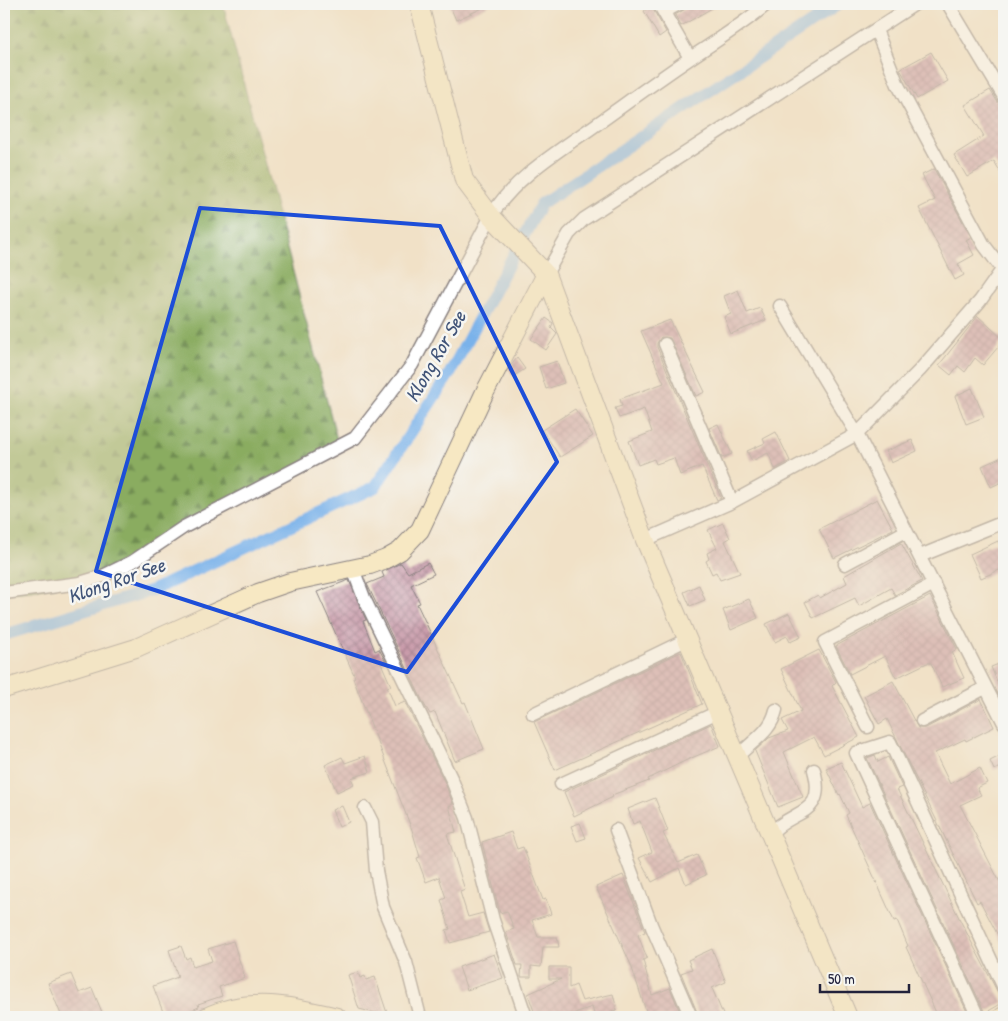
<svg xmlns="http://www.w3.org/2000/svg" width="1008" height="1021" viewBox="0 0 1008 1021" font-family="'Patrick Hand',sans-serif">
<defs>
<pattern id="forest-firs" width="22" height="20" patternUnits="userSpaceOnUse" patternTransform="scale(1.25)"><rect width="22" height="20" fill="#8aac61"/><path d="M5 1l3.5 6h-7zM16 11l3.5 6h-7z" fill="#708c51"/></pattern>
<pattern id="building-cross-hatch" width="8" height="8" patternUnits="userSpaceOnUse" patternTransform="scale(1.25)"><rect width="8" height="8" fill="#c695a6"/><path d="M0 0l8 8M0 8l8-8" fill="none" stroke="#a07988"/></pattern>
</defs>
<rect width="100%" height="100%" fill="#f6f6f2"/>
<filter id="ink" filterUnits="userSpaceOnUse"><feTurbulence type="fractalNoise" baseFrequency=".02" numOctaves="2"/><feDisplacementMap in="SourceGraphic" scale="10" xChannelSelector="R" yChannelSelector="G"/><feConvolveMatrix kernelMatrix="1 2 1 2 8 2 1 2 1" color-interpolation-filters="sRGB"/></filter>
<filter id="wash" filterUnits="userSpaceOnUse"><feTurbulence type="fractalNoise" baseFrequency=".0096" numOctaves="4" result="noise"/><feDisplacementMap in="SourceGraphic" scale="20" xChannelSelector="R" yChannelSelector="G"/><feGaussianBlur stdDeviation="1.12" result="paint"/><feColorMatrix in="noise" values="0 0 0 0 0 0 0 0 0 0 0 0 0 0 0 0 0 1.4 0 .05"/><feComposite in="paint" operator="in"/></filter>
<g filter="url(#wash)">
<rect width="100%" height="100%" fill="#f1e1c7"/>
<path fill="url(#forest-firs)" stroke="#56674e" d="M4 4H223L339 447 80 583 4 594Z"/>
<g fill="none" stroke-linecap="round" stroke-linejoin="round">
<path stroke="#7ab2ea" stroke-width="12" d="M4 635 153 590 375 487 450 373 541 204 839 4"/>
</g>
<g id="blocks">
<path fill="url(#building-cross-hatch)" d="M449 4H492L456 20Z
M694 4H719L681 26 675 15Z
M651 6 666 32 659 37 644 11Z
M931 52 948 81 917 99 900 69Z
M990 90 1004 112V178L994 161 967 177 954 155 984 136 965 105Z
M934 169 971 237 966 240 974 255 958 264 964 275 955 280 919 208 935 200 922 175Z
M738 290 747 313 760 308 766 320 731 334 724 317 731 314 724 296Z
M978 316 1004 340 983 365 975 358 965 372 958 366 951 375 939 365Z
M546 318 553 323 551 328 557 334 546 350 531 339Z
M670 320 705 392 696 396 670 338 661 337 657 343V347L721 498 717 500 702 466 680 475 674 458 656 464 654 459 638 465 629 441 652 432 644 409 619 418 615 408 622 406 620 399 664 383 641 331Z
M517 358 525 369 514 376 509 368Z
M557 361 564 383 546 389 539 367Z
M972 388 984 417 966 424 955 396Z
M575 409 593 436 560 457 542 430Z
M718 424 732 454 722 458 709 428Z
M776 432 790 461 775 469 768 453 752 461 747 451 765 443 763 439Z
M912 440 917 451 891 463 886 451Z
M1004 456V481L991 487 982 466Z
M877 499 893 529 834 558 819 529Z
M723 523 730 538 725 541 740 573 720 580 716 572 712 574 706 561 709 559 707 553 717 548 708 530Z
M998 541 1004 555V568L981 578 970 554Z
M901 543 922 581 895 595 891 588 859 606 855 598 813 618 805 602 818 595 820 598 847 583 844 576Z
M401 563 408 573 428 563 434 574 411 585 420 603 417 604 463 703 465 702 484 749 455 761 435 712 430 714 424 704 367 584 384 577 382 572Z
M349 580 366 620 363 621 375 651 379 649 386 662 381 663 391 686 387 687 395 706 405 702 445 783 453 804 449 806 456 832 447 834 465 890 460 892 468 917 483 913 489 932 450 943 446 930 450 929 441 900 446 898 439 877 426 882 417 858 420 857 412 830 353 678 355 677 317 592Z
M699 585 705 600 690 606 684 592Z
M930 596 957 649 952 652 964 678 942 687 931 663H927L896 678 885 656 850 674 836 646Z
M749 599 758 618 731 630 723 610Z
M789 613 801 637 790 642 787 636 775 642 766 624Z
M819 650 836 682 832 686 859 737 824 755 814 737 784 752 803 797 778 807 755 751 769 738 788 731 782 720 801 711 781 669Z
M681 652 702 704 555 770 534 722Z
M1004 662V698L991 667Z
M893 681 918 728H926L981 699 994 727 966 741 965 739 935 753 950 784 980 768 987 783 977 788 981 795 960 805 1004 890V947L980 901 977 903 887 719 879 724 864 696Z
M711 724 720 746 689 759 648 779 649 781 612 795 613 797 574 816 564 792Z
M1004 754V766L994 770 990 761Z
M875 755 878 762 888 757 902 787 897 789 961 922 997 991 1004 1002 985 1013 867 758Z
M365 756 370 772 351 778 354 784 337 792 325 765 342 757 345 763Z
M841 762 862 807 870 803 968 1014 961 1017H938L906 947 908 946 897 920 894 921 846 815 849 813 840 794 839 795 826 768Z
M655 798 668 831 663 833 678 863 697 855 706 875 686 884 679 868 652 882 639 858 652 852 640 821 633 824 628 809Z
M342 806 349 822 339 827 332 810Z
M580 823 586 838 577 841 571 826Z
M511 832 517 849 523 847 543 900 546 899 551 914 532 920 538 937H557L559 947H543L541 967 531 966V977H521L522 965H517L506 932 514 929 507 911 500 913 482 842Z
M623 875 645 932 638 935 647 958 643 960 652 995 670 988 682 1017H648L631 965 596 887Z
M233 941 245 978 219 987 222 996 198 1004 199 1007 175 1017H165L153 986 178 977 169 950 181 946 186 959 190 957 193 967 212 961 208 949Z
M712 949 726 982 712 988 724 1017H699L681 973 692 969 688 960Z
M494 954 503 978 467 990 459 967Z
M549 967H569V988L576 985 582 1001 613 994 617 1010 612 1011 613 1017H595L592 1007 563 1017H536L528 994 561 979H549Z
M358 972 360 978 365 976 366 980 375 977 388 1016 359 1009 348 975Z
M71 974 79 993 92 988 104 1017H62L48 983Z"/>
</g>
</g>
<g filter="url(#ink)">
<use href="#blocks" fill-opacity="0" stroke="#8a8281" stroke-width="1"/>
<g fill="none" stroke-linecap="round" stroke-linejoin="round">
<g stroke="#8a8281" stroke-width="15">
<path id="street" d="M659 4 690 58
M948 4 1004 97
M664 12 679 4
M876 30 898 85 984 245 1003 270
M546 274 569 234 584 219 915 4
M780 306 857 434 1004 723
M665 344 732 502
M645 540 732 502 857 434 920 370 980 301 1004 267
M920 556 1004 522
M845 564 906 531
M353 569 364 598 452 780 467 818 493 920 526 1017
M4 593 80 583 103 576 132 562 184 527 355 438 412 365 491 216C513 180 552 155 587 131 621 107 655 82 689 59 716 41 742 25 767 4
M533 714 688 639
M922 721 985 688
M868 727 825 642 934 584
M737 757C752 741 771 732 776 710
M561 784 718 712
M365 808 372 822 376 871 383 907 406 962 420 1017
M616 830 652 927 691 1017
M770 834C793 808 827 817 814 770
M978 1017 856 753 890 742 1004 988"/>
</g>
<g stroke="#8a8281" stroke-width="20">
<path id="secondary" d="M419 4 464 180 491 216 546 274 645 540 848 1017
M4 689 136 648 258 593 290 582 370 565 386 559 400 551 420 530 484 394 546 274
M206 1017C249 996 292 1006 337 1017
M1002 1017 1004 1016"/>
</g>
<use href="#street" stroke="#fff" stroke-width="12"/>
<use href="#secondary" stroke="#f7e8c3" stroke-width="18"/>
</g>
</g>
<path d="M0 0H1008V1021H0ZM200 208 440 226 557 462 407 672 96 571Z" fill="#f1e1c7" fill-opacity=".55" fill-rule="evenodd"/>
<path fill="none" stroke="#1d4ed8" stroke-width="4" stroke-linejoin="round" d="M200 208 440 226 557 462 407 672 96 571Z"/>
<g text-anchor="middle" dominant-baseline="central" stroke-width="5" stroke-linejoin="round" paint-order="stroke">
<g font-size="20" font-style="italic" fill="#415478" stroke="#f6f6f2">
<text transform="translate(435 356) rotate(-60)">Klong Ror See</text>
<text transform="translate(116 580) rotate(-19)">Klong Ror See</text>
</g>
</g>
<rect width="1008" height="1021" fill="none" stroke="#f6f6f2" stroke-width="20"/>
<path d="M820 984v8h89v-8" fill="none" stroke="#22223b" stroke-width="2.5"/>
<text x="828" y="984" font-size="15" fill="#22223b" stroke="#f6f6f2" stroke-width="4" paint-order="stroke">50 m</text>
</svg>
